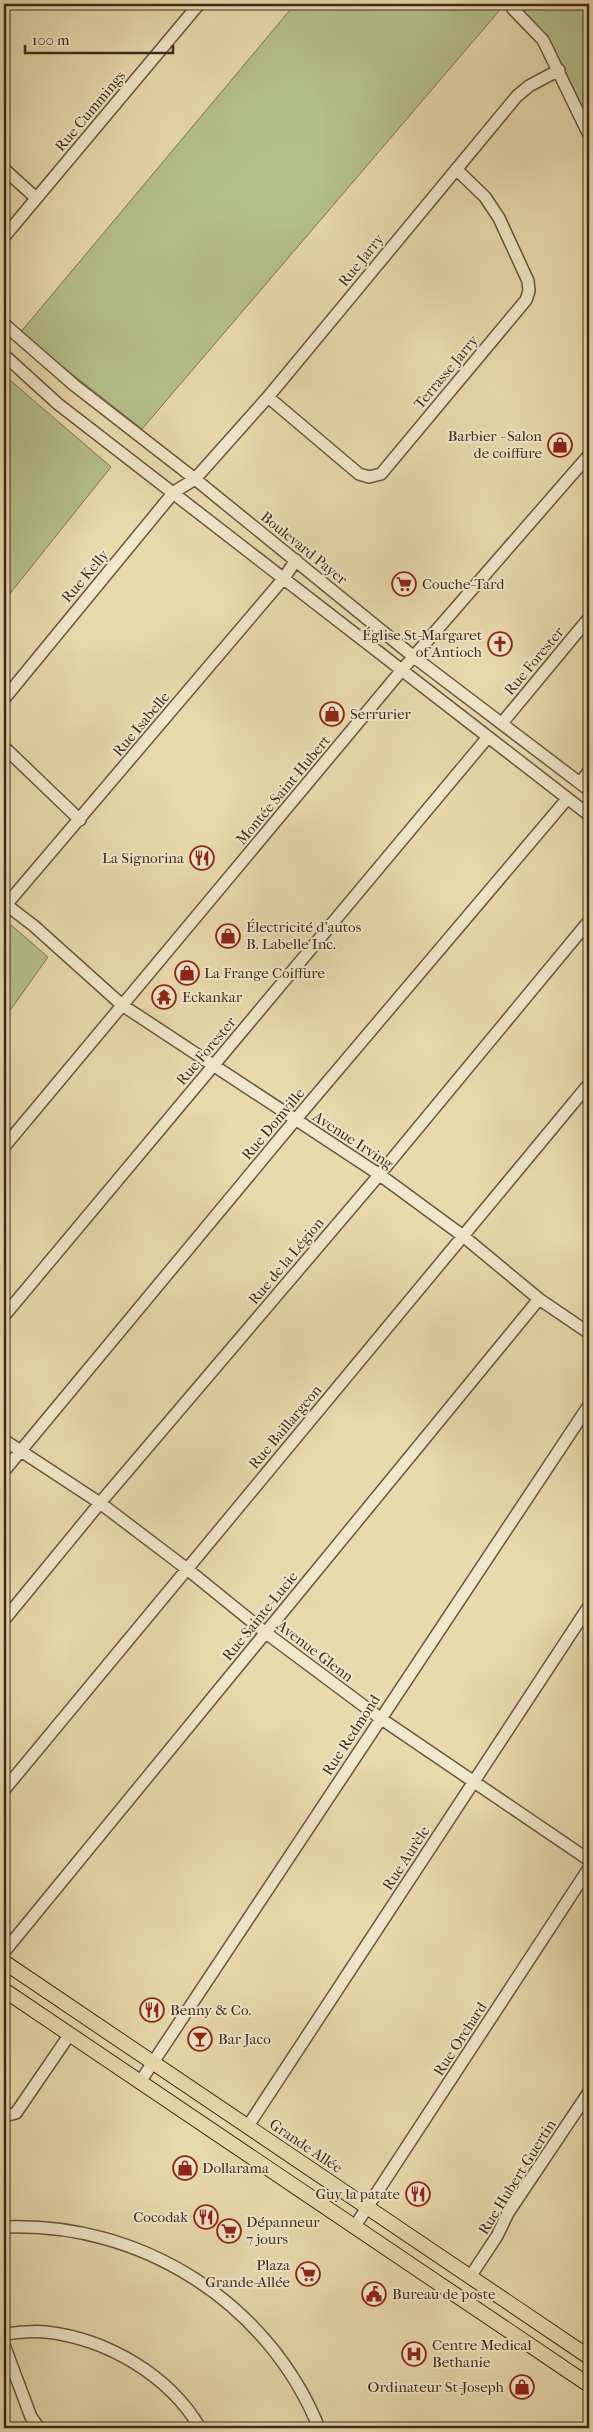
<svg xmlns="http://www.w3.org/2000/svg" width="593" height="2432" viewBox="0 0 593 2432" font-family="'IM FELL French Canon',serif">
<rect width="100%" height="100%" fill="#e9daae"/>
<filter id="stains"><feTurbulence type="fractalNoise" baseFrequency=".004" numOctaves="4"/><feColorMatrix values="0 0 0 0 .2 0 0 0 0 .09 0 0 0 0 .02 0 0 0 .5 -.17"/></filter>
<radialGradient id="worn" r=".72"><stop offset=".6" stop-color="#630" stop-opacity="0"/><stop offset="1" stop-color="#630" stop-opacity=".3"/></radialGradient>
<path fill="#b4c08c" stroke="#7a7554" d="M295 4H505L142 429 20 333Z
M509 4H589V123L529 19Z
M4 375 111 467 4 601Z
M4 919 48 957 4 1019Z"/>
<g fill="none" stroke-linecap="round" stroke-linejoin="round">
<g stroke="#6a5640" stroke-width="14">
<path id="minor" d="M513 9 543 40 589 135
M4 169 36 198
M4 237 199 4
M4 324 74 385 195 479 414 657 589 790
M4 355 58 404 589 815
M268 397 359 474 369 477 381 474 526 300 529 291 528 281 499 218 485 197 456 169
M4 699 174 492 195 479 268 397 517 96 529 86 559 70
M502 723 589 618
M4 747 80 820
M580 783 589 771
M4 903 34 926 122 1005 380 1175 463 1236 539 1299 589 1333
M6 905 284 578 296 560
M4 1147 401 671 589 455
M4 1316 488 737
M4 1440 100 1503 187 1569 266 1633 380 1718 589 1860
M4 1471 291 1125 567 799
M4 1620 100 1503 374 1181 589 921
M4 1790 589 1084
M4 1952 539 1299
M140 2082 589 1405
M4 2116 16 2113 70 2034
M248 2126 589 1606
M355 2226 589 1868
M4 2227C140 2221 268 2302 319 2428
M470 2277 497 2236 508 2213 589 2092
M4 2334C17 2333 32 2330 46 2332 107 2339 169 2375 200 2428
M4 2345 31 2417 39 2428"/>
</g>
<g stroke="#3f2a1c" stroke-width="16">
<path id="major" d="M4 1962 589 2357
M4 1990 589 2385"/>
</g>
<use href="#minor" stroke="#f1e7ca" stroke-width="11"/>
<use href="#major" stroke="#e9daae" stroke-width="14"/>
</g>
<defs>
<g id="shop-ring" transform="scale(1.25)"><circle r="9.5" fill="#f1e7ca" stroke="#8f2418" stroke-width="1.5"/><path d="M-5-2.5h2.3a2.7 3.5 0 0 1 5.4 0H5L5.5 6h-11ZM-1.5-2.5h3a1.5 2.3 0 0 0-3 0Z" fill="#8f2418"/></g>
<g id="supermarket-ring" transform="scale(1.25)"><circle r="9.5" fill="#f1e7ca" stroke="#8f2418" stroke-width="1.5"/><path d="M-6-5.5h2.5l.6 2H6L4.5 2H-2.5L-4.4-4H-6ZM-1.5 3.2a1.3 1.3 0 1 0 .1 0ZM3 3.2a1.3 1.3 0 1 0 .1 0Z" fill="#8f2418"/></g>
<g id="church-ring" transform="scale(1.25)"><circle r="9.5" fill="#f1e7ca" stroke="#8f2418" stroke-width="1.5"/><path d="M-1.2-6h2.4v3.5h3.3v2.4h-3.3V6h-2.4V-.1h-3.3v-2.4h3.3Z" fill="#8f2418"/></g>
<g id="restaurant-ring" transform="scale(1.25)"><circle r="9.5" fill="#f1e7ca" stroke="#8f2418" stroke-width="1.5"/><path d="M-5-6h1v4h1v-4h1v4h1v-4h1v5L-1.5 .5V6h-2V.5L-5-1ZM5-6V6H3V1.5H1.5Q1.5-4 5-6Z" fill="#8f2418"/></g>
<g id="temple-ring" transform="scale(1.25)"><circle r="9.5" fill="#f1e7ca" stroke="#8f2418" stroke-width="1.5"/><path d="M0-6L5-2H3V0L6.5 2.5H4V6H1.5V3h-3V6H-4V2.5H-6.5L-3 0V-2H-5Z" fill="#8f2418"/></g>
<g id="bar-ring" transform="scale(1.25)"><circle r="9.5" fill="#f1e7ca" stroke="#8f2418" stroke-width="1.5"/><path d="M-6-5H6L.8 .8V4.5H3.5V6h-7V4.5H-.8V.8Z" fill="#8f2418"/></g>
<g id="civic-ring" transform="scale(1.25)"><circle r="9.5" fill="#f1e7ca" stroke="#8f2418" stroke-width="1.5"/><path d="M-.6-6.5H3V-4.5H.6V-3L4-1V1h2V6H-6V1h2V-1L-.6-3ZM-1.2 2.5V6h2.4V2.5Z" fill="#8f2418"/></g>
<g id="hospital-ring" transform="scale(1.25)"><circle r="9.5" fill="#f1e7ca" stroke="#8f2418" stroke-width="1.5"/><path d="M-5-5h3v3.5h4V-5h3V5h-3V1.5h-4V5h-3Z" fill="#8f2418"/></g>
</defs>
<g fill-rule="evenodd">
<use href="#shop-ring" x="560" y="445"/>
<use href="#supermarket-ring" x="404" y="584"/>
<use href="#church-ring" x="500" y="644"/>
<use href="#shop-ring" x="332" y="714"/>
<use href="#restaurant-ring" x="202" y="858"/>
<use href="#shop-ring" x="228" y="936"/>
<use href="#shop-ring" x="187" y="973"/>
<use href="#temple-ring" x="164" y="997"/>
<use href="#restaurant-ring" x="152" y="2010"/>
<use href="#bar-ring" x="200" y="2039"/>
<use href="#shop-ring" x="185" y="2168"/>
<use href="#restaurant-ring" x="418" y="2194"/>
<use href="#restaurant-ring" x="206" y="2217"/>
<use href="#supermarket-ring" x="229" y="2231"/>
<use href="#supermarket-ring" x="308" y="2274"/>
<use href="#civic-ring" x="374" y="2294"/>
<use href="#hospital-ring" x="414" y="2354"/>
<use href="#shop-ring" x="522" y="2387"/>
</g>
<g text-anchor="middle" dominant-baseline="central" stroke-width="4" stroke-linejoin="round" paint-order="stroke">
<g font-size="15" fill="#3f2a1c" stroke="#f1e7ca">
<text transform="translate(90 111) rotate(-50)">Rue Cummings</text>
<text transform="translate(361 260) rotate(-51)">Rue Jarry</text>
<text transform="translate(446 372) rotate(-50)">Terrasse Jarry</text>
<text transform="translate(304 548) rotate(39)">Boulevard Payer</text>
<text transform="translate(85 576) rotate(-50)">Rue Kelly</text>
<text transform="translate(534 661) rotate(-50)">Rue Forester</text>
<text transform="translate(141 724) rotate(-50)">Rue Isabelle</text>
<text transform="translate(283 790) rotate(-50)">Montée Saint-Hubert</text>
<text transform="translate(206 1051) rotate(-50)">Rue Forester</text>
<text transform="translate(273 1124) rotate(-50)">Rue Domville</text>
<text transform="translate(353 1140) rotate(33)">Avenue Irving</text>
<text transform="translate(286 1261) rotate(-50)">Rue de la Légion</text>
<text transform="translate(285 1427) rotate(-50)">Rue Baillargeon</text>
<text transform="translate(260 1616) rotate(-51)">Rue Sainte-Lucie</text>
<text transform="translate(315 1651) rotate(37)">Avenue Glenn</text>
<text transform="translate(351 1735) rotate(-57)">Rue Redmond</text>
<text transform="translate(406 1858) rotate(-57)">Rue Aurèle</text>
<text transform="translate(460 2039) rotate(-57)">Rue Orchard</text>
<text transform="translate(306 2146) rotate(34)">Grande Allée</text>
<text transform="translate(517 2177) rotate(-58)">Rue Hubert-Guertin</text>
</g>
<g font-size="15" fill="#3f2a1c" stroke="#f1e7ca" text-anchor="start">
<text x="542" y="436" text-anchor="end">Barbier - Salon<tspan x="542" dy="17">de coiffure</tspan></text>
<text x="422" y="584">Couche-Tard</text>
<text x="482" y="635" text-anchor="end">Église St-Margaret<tspan x="482" dy="17">of Antioch</tspan></text>
<text x="350" y="714">Serrurier</text>
<text x="184" y="858" text-anchor="end">La Signorina</text>
<text x="246" y="927">Électricité d'autos<tspan x="246" dy="17">B. Labelle Inc.</tspan></text>
<text x="204" y="973">La Frange Coiffure</text>
<text x="182" y="997">Eckankar</text>
<text x="170" y="2010">Benny &amp; Co.</text>
<text x="218" y="2039">Bar Jaco</text>
<text x="202" y="2168">Dollarama</text>
<text x="400" y="2194" text-anchor="end">Guy la patate</text>
<text x="188" y="2217" text-anchor="end">Cocodak</text>
<text x="246" y="2222">Dépanneur<tspan x="246" dy="17">7 jours</tspan></text>
<text x="290" y="2265" text-anchor="end">Plaza<tspan x="290" dy="17">Grande-Allée</tspan></text>
<text x="392" y="2294">Bureau de poste</text>
<text x="432" y="2345">Centre Medical<tspan x="432" dy="17">Bethanie</tspan></text>
<text x="504" y="2387" text-anchor="end">Ordinateur St-Joseph</text>
</g>
</g>
<rect width="593" height="2432" fill="none" stroke="#e9daae" stroke-width="20"/>
<rect x="5" y="5" width="583" height="2422" fill="none" stroke="#3f2a1c" stroke-width="2.5"/>
<rect x="10" y="10" width="573" height="2412" fill="none" stroke="#3f2a1c"/>
<path d="M25 45v8h148v-8" fill="none" stroke="#3f2a1c" stroke-width="2.5"/>
<text x="32" y="45" font-size="15" fill="#3f2a1c" stroke="#f1e7ca" stroke-width="4" paint-order="stroke">100 m</text>
<rect width="100%" height="100%" filter="url(#stains)"/>
<rect width="100%" height="100%" fill="url(#worn)"/>
</svg>
